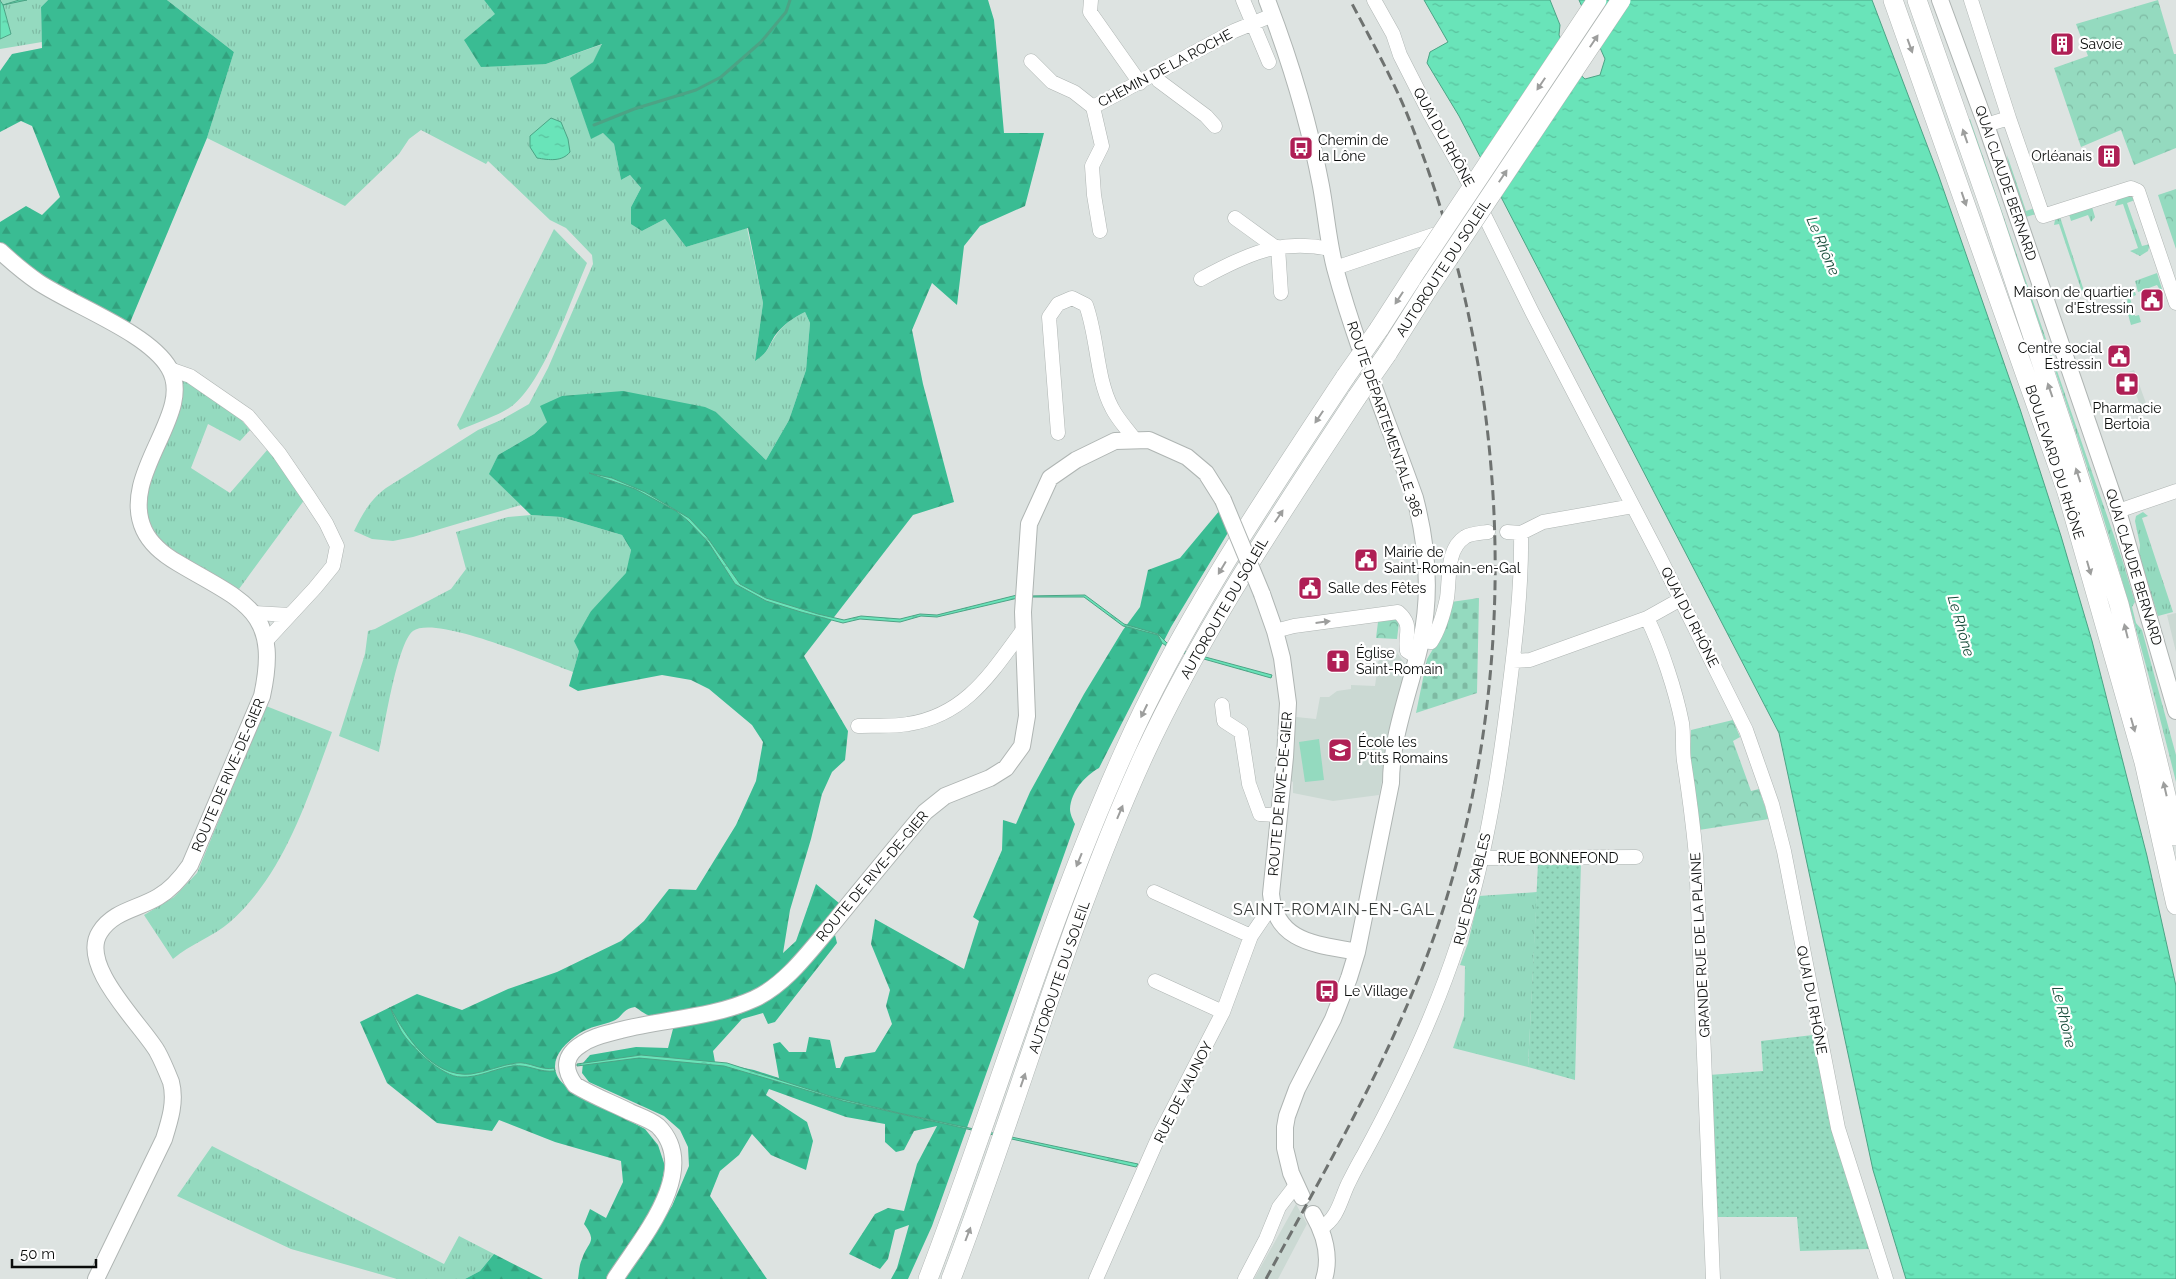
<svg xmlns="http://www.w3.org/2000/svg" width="2176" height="1279" viewBox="0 0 2176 1279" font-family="Raleway,sans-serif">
<defs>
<pattern id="grass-tufts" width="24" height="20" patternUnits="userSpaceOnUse" patternTransform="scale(1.25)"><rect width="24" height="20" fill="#94dabf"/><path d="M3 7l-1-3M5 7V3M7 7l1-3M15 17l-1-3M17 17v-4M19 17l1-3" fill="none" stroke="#7ebaa3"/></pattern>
<pattern id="forest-firs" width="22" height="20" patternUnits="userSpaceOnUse" patternTransform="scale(1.25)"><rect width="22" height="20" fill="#3abc93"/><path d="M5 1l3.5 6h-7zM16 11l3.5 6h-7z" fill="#32a07d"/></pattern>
<pattern id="cemetery-stones" width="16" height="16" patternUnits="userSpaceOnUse" patternTransform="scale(1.25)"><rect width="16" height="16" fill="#94dabf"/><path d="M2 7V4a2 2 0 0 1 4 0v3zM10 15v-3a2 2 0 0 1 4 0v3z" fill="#7ebaa3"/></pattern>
<pattern id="park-crowns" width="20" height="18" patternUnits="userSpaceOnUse" patternTransform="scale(1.25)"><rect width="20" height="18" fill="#94dabf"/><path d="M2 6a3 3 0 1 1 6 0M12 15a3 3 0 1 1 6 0" fill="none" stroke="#7ebaa3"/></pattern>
<pattern id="garden-dots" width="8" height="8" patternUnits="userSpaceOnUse" patternTransform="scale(1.25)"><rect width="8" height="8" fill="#94dabf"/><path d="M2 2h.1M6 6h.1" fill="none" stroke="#7ebaa3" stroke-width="1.8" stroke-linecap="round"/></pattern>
<pattern id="water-ripples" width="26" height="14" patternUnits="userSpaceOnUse" patternTransform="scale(1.25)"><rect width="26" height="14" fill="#69e4b9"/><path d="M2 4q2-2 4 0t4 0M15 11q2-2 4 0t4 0" fill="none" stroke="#5ac29e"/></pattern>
</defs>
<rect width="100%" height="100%" fill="#dde3e1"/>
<path fill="#cbd9d3" d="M2134 370 2148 409 2142 411 2128 372Z
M2176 613V652L2167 615Z
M1380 649 1395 650 1406 665 1379 795 1333 801 1293 793V782L1289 780 1296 717 1316 719 1320 697H1329L1337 691 1351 689V685L1375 686Z
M1296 1204 1307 1224 1278 1279H1254Z"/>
<path fill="url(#grass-tufts)" d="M1 0H48L41 7 42 42 0 49V39L11 34Z
M167 0H484L496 14 546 64 603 44 593 62 571 78 591 138 603 133 614 144 621 180 630 175 641 188 631 207 642 231 665 219 686 247 747 228 763 303 755 360C770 351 766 350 775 337 782 325 793 318 805 312L810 323 806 370 789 420 766 460 716 412 547 422 534 434 498 455 490 473 521 505 413 537 393 541 372 539 354 531C363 513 370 500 386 488L478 430 501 420 529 404 548 368 593 264 592 255 566 228 550 220 488 161 486 164 421 130 409 139 399 154 345 206 207 138 234 52Z
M1970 119 2122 559 2135 602 2132 607 2136 623 2142 630 2176 755V782C2147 664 2114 546 2075 430 2041 326 2003 223 1967 120Z
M2007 155 2026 211 2035 208 2036 214 2026 217 2009 168Z
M2130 195 2135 200 2127 203 2142 246 2150 244 2148 251 2140 256 2130 251 2138 248 2123 204 2115 206 2118 198Z
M2092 207 2095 217 2091 222 2088 215 2071 221 2069 214Z
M2060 217 2085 294 2083 295 2059 224 2054 225 2055 220Z
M554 229 587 263C571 300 543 383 512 406 500 415 475 423 460 430L457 425Z
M2157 273 2162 289 2160 290 2157 285 2138 292 2135 281Z
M2133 287 2136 295 2130 298 2135 316 2139 315 2141 322 2131 325C2127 311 2124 300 2133 287Z
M186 379 237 415 250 430 240 441 208 424 191 468 230 493 268 449 305 499 239 589 210 574 161 542 147 518 146 495 154 465 179 407 183 381Z
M2143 512 2148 516 2142 518 2173 612 2158 616 2139 556 2140 545 2135 521 2136 516Z
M531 515 561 517 622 535 631 550 627 573 591 611 573 672C545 662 435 614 413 631 397 643 384 730 379 752L339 736 365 654 368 631 375 629 451 589 466 569 456 532 508 517Z
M266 706 332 732C307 799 285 873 230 922 213 937 190 944 173 959L144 915 174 897 197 873Z
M1537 892 1528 1067 1453 1048 1464 1016 1465 966 1460 965 1468 943 1479 896Z
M212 1146 444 1264 459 1236 494 1254 480 1271 465 1279H397L291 1249 177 1196Z"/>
<path fill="url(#forest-firs)" d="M48 0H167L234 52 207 138 129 325 44 279 0 242V222L26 206 42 215 60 197 32 126 21 121 0 132V71L12 54 42 48 41 7Z
M484 0H988L994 20 1004 133H1044L1025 206 980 226 964 246 957 305 932 283 912 330 923 384 954 502 913 515 804 656 848 731 845 760 832 772 822 794 811 839 790 910 783 953 796 941 816 884 839 903C792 966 765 1002 682 1011 673 1012 657 1017 648 1015 644 1014 639 1009 635 1007 622 1009 623 1017 613 1021 603 1025 589 1027 580 1033 558 1047 543 1069 568 1088L645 1129 658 1145 665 1166 660 1191 645 1221 608 1279H578C579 1273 579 1265 582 1259 588 1241 598 1243 584 1224L590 1209 606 1218 623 1182 621 1161 555 1142 499 1120 492 1131 437 1123 387 1083 360 1022 417 994 462 1010 508 989 557 972 621 941 644 921 669 889 696 890 736 825 756 781 763 742 752 725 709 689 691 680 662 675 578 691 569 686 579 651 574 641 591 611 626 573 631 550 622 535 561 517 531 515 489 474 498 455 534 434 547 422 540 406 562 396 623 391 705 407 716 412 766 460 789 420 806 370 810 323 805 312C793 318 782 325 774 337 766 351 769 351 755 361L763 303 748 228 686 247 665 219 642 231 631 224V207L641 188 630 175 621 180 614 144 603 133 591 139 570 78 593 62 602 44 546 64 481 67 464 40 495 14Z
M1220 510 1229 531 1171 627 1099 768C1085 776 1071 791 1070 809 1070 814 1073 820 1075 824L932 1226 908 1279H891L897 1268 909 1225 895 1230 888 1259 880 1269 849 1254 875 1214 888 1208 904 1211 917 1164 937 1126 914 1131 904 1150 896 1152 885 1142V1124L846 1117 769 1089 766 1095 807 1122 813 1141 806 1170 771 1155 752 1134 739 1155 720 1171 710 1196 767 1279H625L672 1206 689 1166 688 1147 680 1130 664 1116 589 1082 582 1073 583 1063 590 1055 636 1047 668 1048 674 1025 740 1014 773 996 835 935 837 943 775 1022 768 1024 763 1013 742 1019 713 1051 715 1062 754 1070 779 1078 773 1044 780 1042 789 1052H806L809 1037 830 1040 836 1068H840L845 1057 875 1052 892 1024 886 1006 890 990 871 944 875 919 964 969 979 921 973 917 1002 850 1003 820 1016 824 1030 792 1084 694 1123 630 1140 607 1148 570 1180 558Z
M494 1254 543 1279H465L480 1271Z"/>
<path fill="url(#cemetery-stones)" d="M1479 598 1477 693 1416 713 1427 659 1439 639 1451 602Z"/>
<path fill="url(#park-crowns)" d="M2158 0 2174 54H2176V148L2134 165 2121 130 2081 147 2054 68 2088 56 2076 24Z
M2176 189V249L2158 195Z
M1394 618 1399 622 1397 639 1376 638 1378 622Z
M1733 720 1740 737 1733 741 1751 791 1759 789 1769 819 1699 830 1690 764 1691 730Z"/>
<path fill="url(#garden-dots)" d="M1581 862 1575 1080 1528 1067 1538 863Z
M1813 1035 1831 1121 1870 1249 1800 1251 1797 1217H1716L1709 1075 1763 1071 1761 1041Z"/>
<path fill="#94dabf" d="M1319 739 1324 780 1305 782 1299 742Z"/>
<path fill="url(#water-ripples)" stroke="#4ca385" d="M0 0 3 5 19 0H27L3 5 11 34 0 39Z
M1424 0H1550L1560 25 1559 35 1575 70 1585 79 1600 75 1605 59 1579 0H1872L1938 174 2020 409 2061 536 2092 641 2147 856 2176 986V1279H1906L1873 1170 1779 733 1459 116 1427 63 1430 52 1448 42Z
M551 118 561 122 568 139 570 152C562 162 549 160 537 158L530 147V136Z
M589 473 612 478 645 492 689 518 707 537 740 584 766 598 818 614 844 620 861 616 900 619 920 614 937 615 1017 595 1018 598 937 617 921 616 900 622 860 619 843 623 801 612 766 601 735 584 708 542 688 521 676 511 635 489Z
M1085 595 1124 624 1158 634 1172 648 1272 675 1271 678 1172 650 1162 643 1158 635 1123 626 1084 597H1028V596Z
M390 1007C406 1036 432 1078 471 1074 486 1072 501 1065 516 1063 529 1061 541 1071 554 1068L555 1071C540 1073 528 1064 513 1066 496 1068 479 1078 461 1077 442 1077 411 1047 401 1031 397 1023 393 1015 390 1007Z
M641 1055 727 1063 833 1097 899 1113 1138 1164 1136 1167 843 1101 724 1066 639 1058 577 1066V1064Z"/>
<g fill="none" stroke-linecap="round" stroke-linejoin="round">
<path stroke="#4ca385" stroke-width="3" d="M594 125 634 109 696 90 721 77 761 42 786 12 790 0"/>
<g stroke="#afb5b3" stroke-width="15">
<path id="minor" d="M1091 0 1090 12 1140 83
M1243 0 1269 62
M1374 0 1393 34 1400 55 1430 114 1463 172 1532 312 1659 556 1746 730 1772 804 1784 851 1838 1128 1886 1279
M1971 0 2009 118
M1031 61 1052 82 1074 92 1093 107
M1155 75 1159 81 1206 116 1215 126
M1986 125 2009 118 2043 216 2131 188 2138 191 2176 303
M1235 218 1275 247
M1100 231 1094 195 1092 166 1102 146 1093 107 1234 31 1273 15
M1278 247 1281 293
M1335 268 1436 234
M1201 279C1245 255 1280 238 1330 249
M170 369 190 376 248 416 279 453 309 497 326 523 337 546 333 566 315 588 266 641
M1058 433 1049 317 1058 304 1072 298 1086 305C1098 338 1096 378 1112 408 1118 420 1128 430 1135 440
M2118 511 2176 491
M1521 533 1543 522 1633 506
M254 613 290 615
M1647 618C1661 646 1676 692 1682 723 1684 736 1682 749 1684 761 1689 793 1693 824 1696 856L1713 1279
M1275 631 1294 626 1398 612C1414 626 1404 633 1407 651L1417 657
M1421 641 1431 642C1439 630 1444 612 1447 598 1450 578 1446 549 1465 537 1471 533 1481 533 1488 532
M1513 661 1530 660 1647 618 1681 599
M1222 705 1224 721 1241 732 1249 784 1260 814 1278 815
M858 726C874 725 892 727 908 724 966 715 991 673 1023 630
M1481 858 1636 857
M1154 892 1251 936
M1155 981 1223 1012
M1321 1228C1338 1218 1340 1201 1348 1184 1353 1174 1358 1164 1364 1154 1401 1086 1434 1017 1458 943 1484 867 1498 779 1508 699 1515 644 1522 588 1521 533L1507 532
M1096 1279 1159 1136 1223 1012 1251 936 1266 914 1273 908
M1245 1279 1266 1239 1279 1207 1296 1185"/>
</g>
<g stroke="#afb5b3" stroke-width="18">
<path id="major" d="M1267 0C1290 60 1309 122 1321 186 1326 213 1328 241 1335 268 1356 346 1388 422 1415 498 1427 544 1431 595 1421 641 1411 688 1391 735 1391 783L1357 952 1349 978 1333 1019 1297 1089 1287 1116 1285 1127V1148L1291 1173 1302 1197
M1940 0 1986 125 2118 511 2176 711
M0 251C12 262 25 273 38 282 74 306 149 333 169 368 196 413 118 474 144 530 151 545 164 555 178 563 243 602 281 609 262 696L190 865C181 878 172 889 158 897 138 909 113 911 100 932 78 965 141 1024 157 1051 162 1060 167 1072 171 1082 176 1101 170 1120 164 1139L96 1279
M1262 594 1275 631 1282 658 1288 703 1285 757 1271 894C1276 943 1317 944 1357 952
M1313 1214C1324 1233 1331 1257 1324 1279
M615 1279C640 1240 702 1170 658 1126 651 1120 639 1116 630 1112 612 1103 593 1096 575 1085 563 1069 564 1055 582 1044 593 1036 607 1034 621 1030 664 1019 712 1018 754 999 785 985 809 952 831 926 862 888 893 850 925 812L945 796 990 778 1006 768 1022 746 1027 716 1023 612 1029 524 1050 478 1076 460 1115 441 1149 440 1187 457 1206 473 1223 500"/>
</g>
<g stroke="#afb5b3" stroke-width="20">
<path id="highway" d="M1893 0 2067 492 2144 762 2176 905
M1917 0 1991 211 2066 436 2119 604 2176 836
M1379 329 1419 267
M1387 354 1428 289
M928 1279C995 1104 1047 923 1124 752 1183 619 1266 497 1346 376
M951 1279C1018 1105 1067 924 1144 755 1203 628 1281 513 1357 397"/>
</g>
<use href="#minor" stroke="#fff" stroke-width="14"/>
<use href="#major" stroke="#fff" stroke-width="16"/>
<use href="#highway" stroke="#fff" stroke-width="19"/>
<path stroke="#6e7270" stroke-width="3" stroke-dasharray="10 5" stroke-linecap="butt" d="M1266 1279C1332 1156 1405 1035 1446 900 1525 642 1507 358 1405 109 1389 72 1369 36 1350 0"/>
<g stroke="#afb5b3" stroke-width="18" stroke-linecap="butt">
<path id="major-bridge" d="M1223 500 1262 594"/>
</g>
<g stroke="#afb5b3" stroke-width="20" stroke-linecap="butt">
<path id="highway-bridge" d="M1419 267 1597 0
M1428 289 1621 0
M1346 376 1379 329
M1357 397 1387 354"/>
</g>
<use href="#major-bridge" stroke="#fff" stroke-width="16"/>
<use href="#highway-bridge" stroke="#fff" stroke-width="19"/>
</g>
<defs><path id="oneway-solid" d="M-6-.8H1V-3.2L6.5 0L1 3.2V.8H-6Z" transform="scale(1.25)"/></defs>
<g fill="#9d9e9d">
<use href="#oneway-solid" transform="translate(1594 41) rotate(-56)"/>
<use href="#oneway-solid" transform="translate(1910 46) rotate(70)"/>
<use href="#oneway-solid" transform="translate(1541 84) rotate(124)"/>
<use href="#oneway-solid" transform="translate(1965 136) rotate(-109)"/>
<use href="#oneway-solid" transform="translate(1503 176) rotate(-56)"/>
<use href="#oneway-solid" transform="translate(1964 199) rotate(71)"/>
<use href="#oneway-solid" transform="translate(1399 298) rotate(123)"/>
<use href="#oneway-solid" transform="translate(2050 390) rotate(-109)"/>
<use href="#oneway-solid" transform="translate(1319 417) rotate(124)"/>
<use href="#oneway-solid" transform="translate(2078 475) rotate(-108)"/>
<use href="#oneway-solid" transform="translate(1279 516) rotate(-56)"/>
<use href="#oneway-solid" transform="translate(1222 568) rotate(121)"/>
<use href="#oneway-solid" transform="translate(2089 568) rotate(74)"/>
<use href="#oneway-solid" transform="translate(1323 622) rotate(-7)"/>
<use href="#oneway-solid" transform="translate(2126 631) rotate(-104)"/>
<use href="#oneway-solid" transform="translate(1144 711) rotate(116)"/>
<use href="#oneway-solid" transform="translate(2133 725) rotate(74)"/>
<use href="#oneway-solid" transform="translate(2165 789) rotate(-103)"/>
<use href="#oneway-solid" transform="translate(1120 812) rotate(-67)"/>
<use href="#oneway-solid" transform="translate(1079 860) rotate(112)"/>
<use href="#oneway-solid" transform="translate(1023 1080) rotate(-71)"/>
<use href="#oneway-solid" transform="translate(968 1234) rotate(-69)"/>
</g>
<defs>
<g id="building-square" transform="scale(1.25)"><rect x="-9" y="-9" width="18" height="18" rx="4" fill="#af1f55" stroke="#fff"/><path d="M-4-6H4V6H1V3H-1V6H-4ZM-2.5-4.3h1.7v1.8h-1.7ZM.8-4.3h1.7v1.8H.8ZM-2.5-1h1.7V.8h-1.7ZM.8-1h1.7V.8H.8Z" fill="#fff"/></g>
<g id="bus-square" transform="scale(1.25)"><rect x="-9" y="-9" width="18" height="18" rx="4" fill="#af1f55" stroke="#fff"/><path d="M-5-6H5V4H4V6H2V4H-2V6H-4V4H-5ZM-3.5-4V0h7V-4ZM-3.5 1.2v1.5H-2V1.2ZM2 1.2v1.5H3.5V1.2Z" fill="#fff"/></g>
<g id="civic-square" transform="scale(1.25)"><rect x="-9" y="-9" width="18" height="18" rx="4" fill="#af1f55" stroke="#fff"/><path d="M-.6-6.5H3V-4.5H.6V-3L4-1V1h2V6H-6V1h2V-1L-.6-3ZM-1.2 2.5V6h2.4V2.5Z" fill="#fff"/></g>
<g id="pharmacy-square" transform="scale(1.25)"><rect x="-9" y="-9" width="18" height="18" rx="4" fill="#af1f55" stroke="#fff"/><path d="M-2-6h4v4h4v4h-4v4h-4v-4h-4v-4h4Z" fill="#fff"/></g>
<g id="church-square" transform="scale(1.25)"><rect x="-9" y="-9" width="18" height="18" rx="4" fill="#af1f55" stroke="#fff"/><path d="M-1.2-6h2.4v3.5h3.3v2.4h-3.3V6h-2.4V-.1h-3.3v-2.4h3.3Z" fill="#fff"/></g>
<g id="school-square" transform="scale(1.25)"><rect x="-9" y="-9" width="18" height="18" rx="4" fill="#af1f55" stroke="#fff"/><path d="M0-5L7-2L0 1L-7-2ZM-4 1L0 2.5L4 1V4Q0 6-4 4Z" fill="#fff"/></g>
</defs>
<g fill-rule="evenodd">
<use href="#building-square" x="2062" y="44"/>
<use href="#bus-square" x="1301" y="148"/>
<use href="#building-square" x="2109" y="156"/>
<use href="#civic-square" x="2152" y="300"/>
<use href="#civic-square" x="2119" y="356"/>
<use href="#pharmacy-square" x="2127" y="384"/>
<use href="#civic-square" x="1366" y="560"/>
<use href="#civic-square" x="1310" y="588"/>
<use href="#church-square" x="1338" y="661"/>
<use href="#school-square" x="1340" y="750"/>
<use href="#bus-square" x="1327" y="991"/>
</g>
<g text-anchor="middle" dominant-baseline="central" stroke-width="4.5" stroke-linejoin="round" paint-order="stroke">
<g font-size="14" fill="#0a0c0b" stroke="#fff" text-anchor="start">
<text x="2080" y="44">Savoie</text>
<text x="1318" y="140">Chemin de<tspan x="1318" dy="16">la Lône</tspan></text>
<text x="2092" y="156" text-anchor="end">Orléanais</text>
<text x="2134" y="292" text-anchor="end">Maison de quartier<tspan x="2134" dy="16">d'Estressin</tspan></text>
<text x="2102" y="348" text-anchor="end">Centre social<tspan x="2102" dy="16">Estressin</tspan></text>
<text x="2127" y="408" text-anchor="middle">Pharmacie<tspan x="2127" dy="16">Bertoia</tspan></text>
<text x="1384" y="552">Mairie de<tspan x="1384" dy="16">Saint-Romain-en-Gal</tspan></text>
<text x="1328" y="588">Salle des Fêtes</text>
<text x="1356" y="653">Église<tspan x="1356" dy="16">Saint-Romain</tspan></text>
<text x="1358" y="742">École les<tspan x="1358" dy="16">P'tits Romains</tspan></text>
<text x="1344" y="991">Le Village</text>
</g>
<g font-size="14" fill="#0a0c0b" stroke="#fff">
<text transform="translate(1165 68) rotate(-28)">CHEMIN DE LA ROCHE</text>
<text transform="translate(1444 137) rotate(61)">QUAI DU RHÔNE</text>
<text transform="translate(2006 183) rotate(71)">QUAI CLAUDE BERNARD</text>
<text transform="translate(1443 268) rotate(-57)">AUTOROUTE DU SOLEIL</text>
<text transform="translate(1385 419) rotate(71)">ROUTE DÉPARTEMENTALE 386</text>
<text transform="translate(2055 462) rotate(72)">BOULEVARD DU RHÔNE</text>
<text transform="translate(2134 567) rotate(73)">QUAI CLAUDE BERNARD</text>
<text transform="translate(1224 608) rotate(-60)">AUTOROUTE DU SOLEIL</text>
<text transform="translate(1690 617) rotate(63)">QUAI DU RHÔNE</text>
<text transform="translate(228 775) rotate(-67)">ROUTE DE RIVE-DE-GIER</text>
<text transform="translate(1280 794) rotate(-85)">ROUTE DE RIVE-DE-GIER</text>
<text x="1558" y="858">RUE BONNEFOND</text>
<text transform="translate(872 876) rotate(-50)">ROUTE DE RIVE-DE-GIER</text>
<text transform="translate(1472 889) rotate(-76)">RUE DES SABLES</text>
<text transform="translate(1700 945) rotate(-93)">GRANDE RUE DE LA PLAINE</text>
<text transform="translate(1059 977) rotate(-71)">AUTOROUTE DU SOLEIL</text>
<text transform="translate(1812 1000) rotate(79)">QUAI DU RHÔNE</text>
<text transform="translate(1183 1092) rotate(-63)">RUE DE VAUNOY</text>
</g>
<g font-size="15" font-style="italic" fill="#1c503e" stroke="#fff">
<text transform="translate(1823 246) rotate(67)">Le Rhône</text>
<text transform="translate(1961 626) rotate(74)">Le Rhône</text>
<text transform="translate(2064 1017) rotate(77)">Le Rhône</text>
</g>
<g font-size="16" letter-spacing="1" fill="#3a3e3c" stroke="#fff">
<text x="1334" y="909">SAINT-ROMAIN-EN-GAL</text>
</g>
</g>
<path d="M12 1259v8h84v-8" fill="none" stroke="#0a0c0b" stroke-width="2.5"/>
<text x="20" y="1259" font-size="15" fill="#0a0c0b" stroke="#ffffff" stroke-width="4" paint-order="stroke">50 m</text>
</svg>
